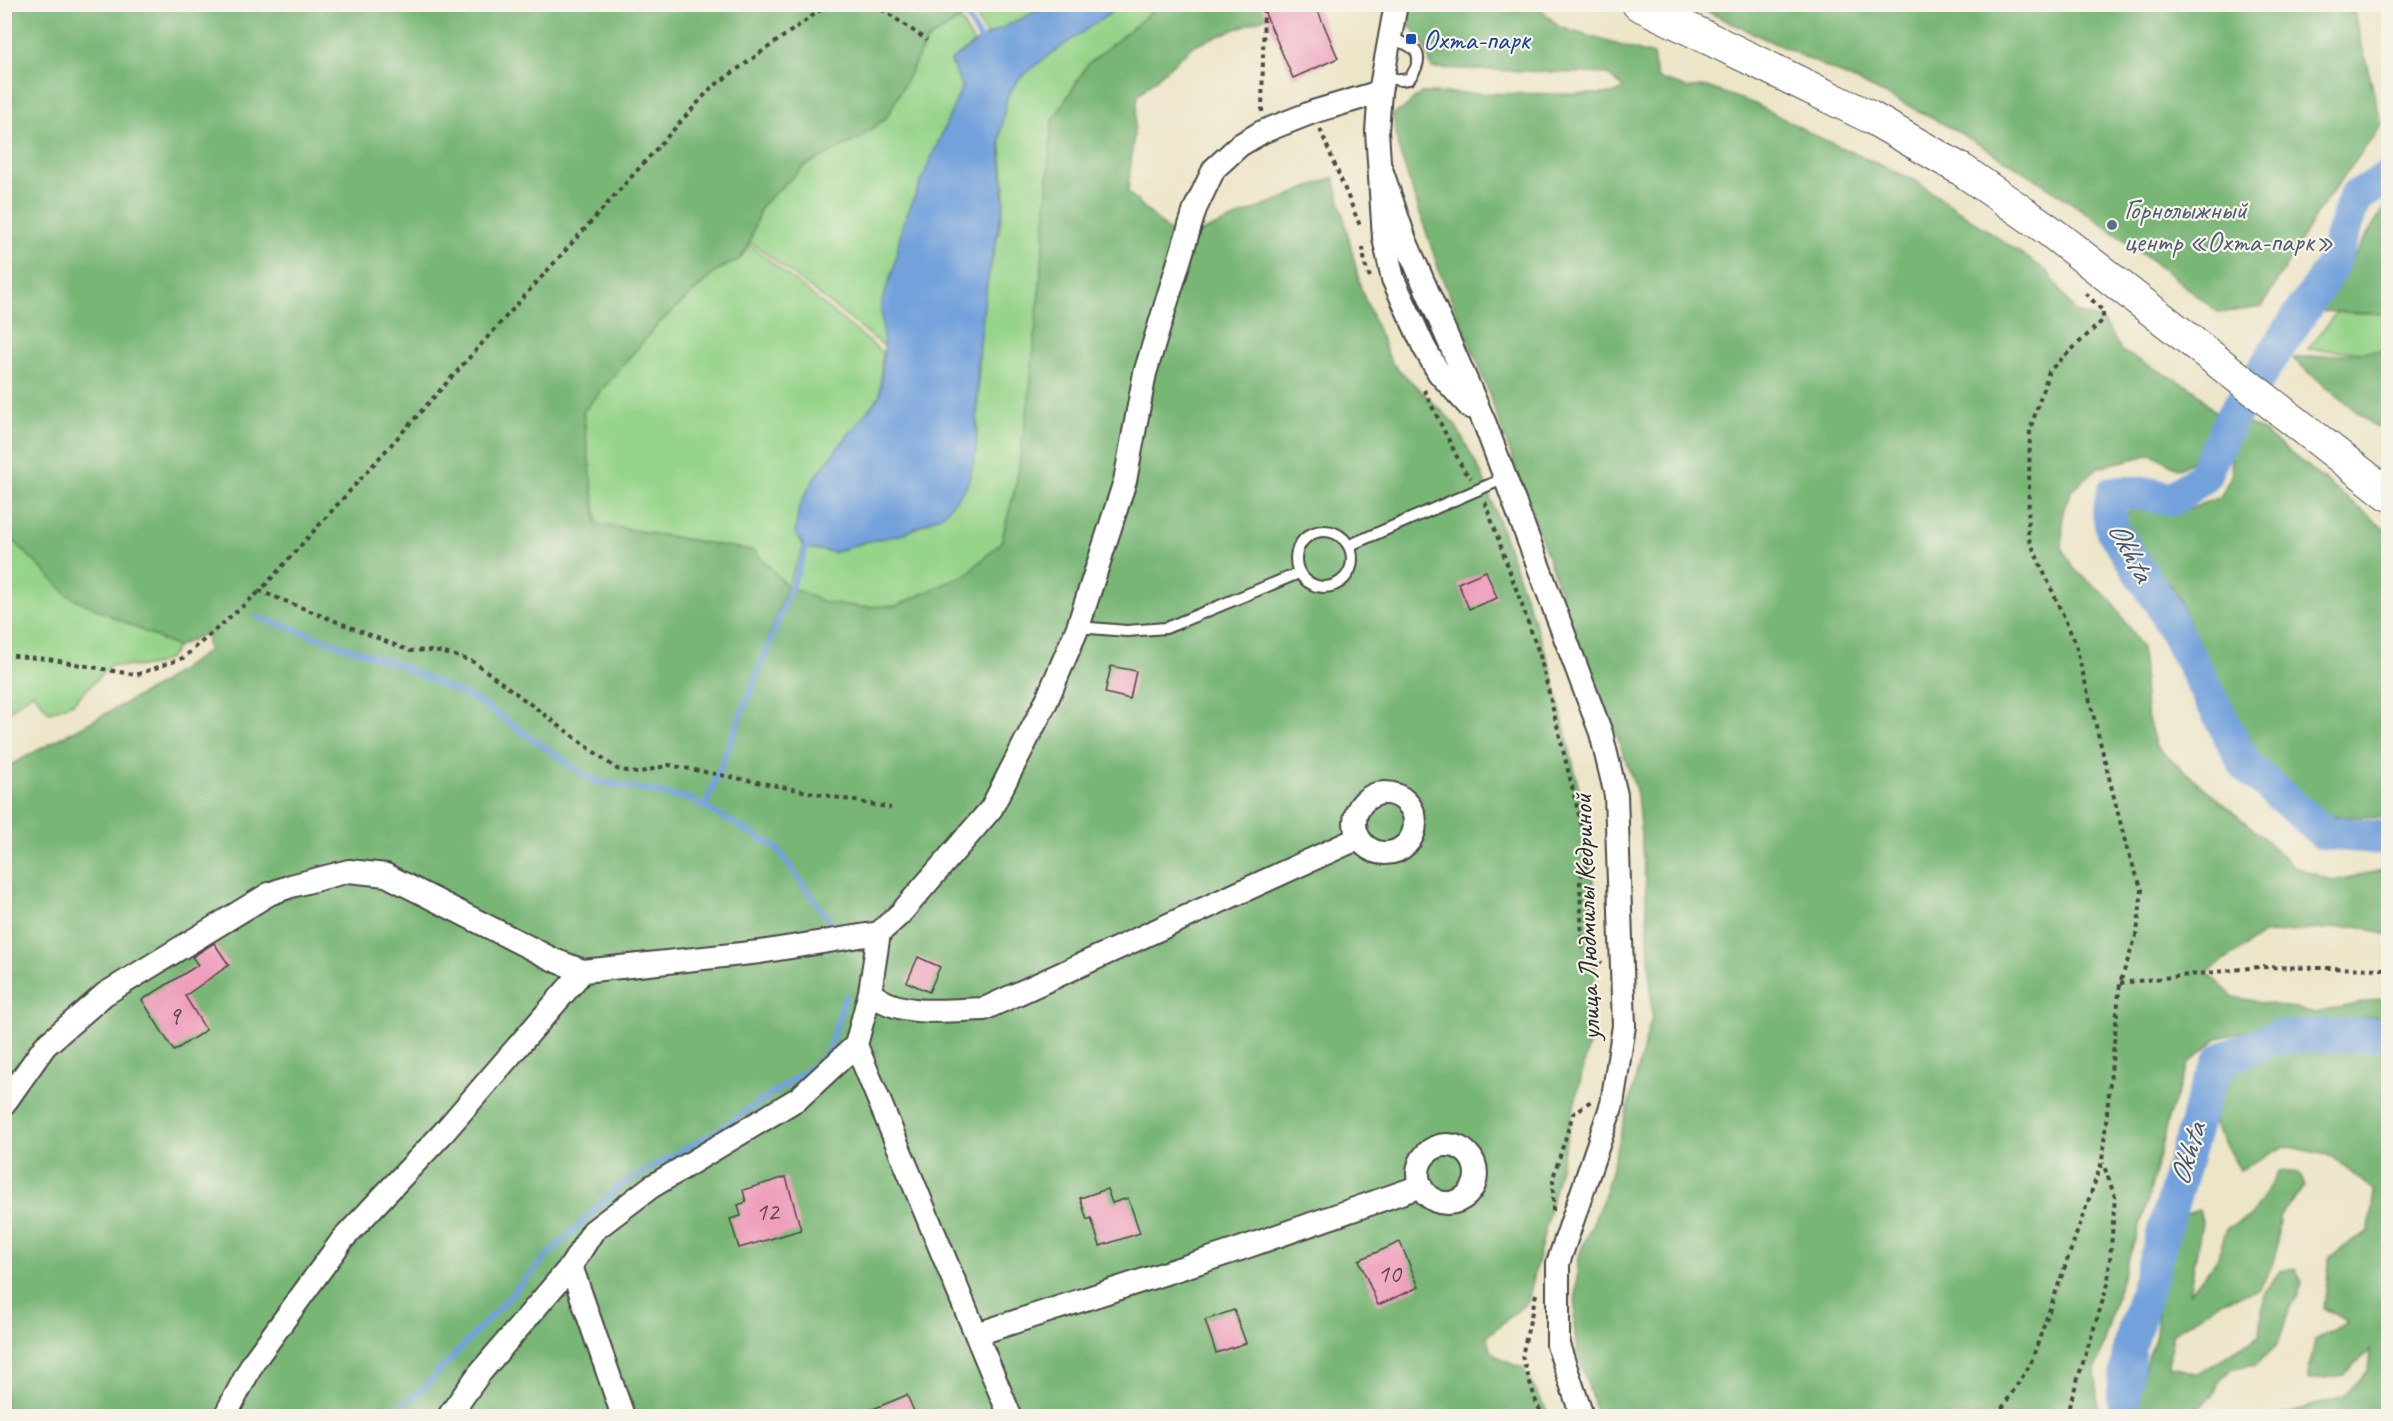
<svg xmlns="http://www.w3.org/2000/svg" width="2393" height="1421" viewBox="0 0 2393 1421" font-family="Caveat,sans-serif">
<rect width="100%" height="100%" fill="#f7f3e8"/>
<filter id="ink" filterUnits="userSpaceOnUse"><feTurbulence type="fractalNoise" baseFrequency=".0167" numOctaves="2"/><feDisplacementMap in="SourceGraphic" scale="12" xChannelSelector="R" yChannelSelector="G"/><feConvolveMatrix kernelMatrix="1 2 1 2 8 2 1 2 1" color-interpolation-filters="sRGB"/></filter>
<filter id="wash" filterUnits="userSpaceOnUse"><feTurbulence type="fractalNoise" baseFrequency=".008" numOctaves="4" result="noise"/><feDisplacementMap in="SourceGraphic" scale="24" xChannelSelector="R" yChannelSelector="G"/><feGaussianBlur stdDeviation="1.35" result="paint"/><feColorMatrix in="noise" values="0 0 0 0 0 0 0 0 0 0 0 0 0 0 0 0 0 1.4 0 .05"/><feComposite in="paint" operator="in"/></filter>
<g filter="url(#wash)">
<rect width="100%" height="100%" fill="#ede5c8"/>
<path fill="#96d48a" stroke="#60805a" stroke-width="1.5" d="M981 5H1049L987 37 972 10Z
M1122 5H1160L1140 21 1052 122 1043 252 1029 399 1016 485 1001 542 967 574 896 606 860 607 824 602 792 588 807 548 835 552 865 542 976 452C979 398 977 343 986 289 991 260 1000 232 1004 203 1008 170 991 128 1008 95 1025 62 1091 28 1122 5Z
M960 19 974 43 951 61 962 87 938 146 881 305 884 346 750 241 761 206 804 166 860 138 887 117 927 40Z
M749 244 882 352 880 395 815 477 795 533 804 546 787 586 754 551 597 524 583 412 657 325 718 270 740 259Z
M2388 303V353L2308 349 2342 305Z
M5 532 69 596 177 647C166 671 133 667 111 665L73 703 49 712 33 692 5 715Z"/>
<path fill="#78b676" stroke="#527050" stroke-width="1.5" d="M5 5H981L927 40 887 117 860 138 804 166 761 206 749 244 740 259 718 270 657 325 583 412 597 524 754 551 787 586 752 686 792 588 824 602 860 607 896 606 967 574 1001 542 1016 485 1029 399 1043 252 1052 122 1087 65 1160 5H1281L1280 12 1194 45 1138 95 1128 192 1179 241 1334 177 1361 289 1391 362 1455 424 1483 477 1551 669 1591 841 1596 944 1592 1031 1528 1302 1487 1336C1489 1357 1505 1362 1523 1368L1550 1416H5V768L157 686 208 651 206 633 177 647 69 596 5 532Z
M1412 5H1537L1559 27 1653 55 1657 78 1688 88 1707 87 1755 104 1820 138 1914 180 2048 272 2075 312 2103 320 2121 351 2194 389 2215 412 2218 432 2203 456 2179 469 2152 454 2099 467 2071 491 2063 511 2062 547 2075 570 2111 600 2141 646 2146 711 2156 747 2266 840 2293 866 2333 881 2388 869V935L2357 926 2263 934 2207 973 2234 997 2316 1013 2388 997V1015L2261 1027 2218 1038 2188 1064 2168 1118 2146 1208 2120 1283 2095 1374 2099 1416H1598L1577 1352 1574 1324 1578 1257 1604 1197 1652 1016 1646 891 1637 793 1611 718 1574 638 1554 574 1479 366 1440 273 1398 147 1393 114 1402 110 1421 93 1614 94 1624 88 1607 74 1432 68C1429 60 1427 49 1422 41 1411 24 1403 28 1412 5Z
M1695 5H2352L2382 125 2316 214 2262 307 2219 313C2124 236 2023 164 1913 108 1841 72 1767 42 1695 5Z
M2388 204V314L2319 311 2382 211Z
M2388 350V429L2373 425 2292 358Z
M2244 421 2264 432 2388 531V818L2325 816 2254 751 2222 696 2175 591 2144 555 2122 521 2132 506 2189 509 2220 497 2232 474 2230 450Z
M2293 1044 2388 1049V1416H2279L2344 1396 2368 1371 2370 1350 2344 1375 2307 1380 2315 1340 2348 1322 2324 1308 2330 1256 2369 1231 2374 1191 2332 1156 2285 1146 2240 1170 2214 1125 2218 1090 2248 1058Z
M2279 1171 2299 1173 2305 1186 2279 1216 2276 1256 2260 1289 2220 1302 2172 1334 2169 1366 2198 1374 2260 1335 2264 1292 2280 1271 2295 1268 2302 1282 2298 1296 2291 1305 2278 1344 2256 1365 2233 1368 2219 1382 2213 1396 2190 1416H2136L2137 1390 2156 1335 2158 1303 2165 1259 2180 1216 2199 1210 2202 1222 2189 1294 2217 1259 2227 1228 2251 1216Z"/>
<path fill="#72a1dc" stroke="#4e6684" stroke-width="1.5" d="M1049 5H1122L1045 58 1018 80 1007 97 1000 137 1004 202 986 288 978 362 976 453 967 486 944 514 904 534 865 542 835 552 805 548 795 533 799 507 815 477 880 395 884 346 881 305 894 267 902 226 962 87 951 61 980 39Z"/>
<g fill="none" stroke-linecap="round" stroke-linejoin="round">
<path stroke="#72a1dc" stroke-width="6" d="M966 14 980 39
M258 617 396 664 478 701 592 780 690 799 776 847 839 934
M705 807 809 542
M388 1416 424 1388 552 1251 621 1185 719 1130 826 1057 846 996"/>
<path stroke="#72a1dc" stroke-width="34" d="M2388 178 2355 197 2332 266 2232 417 2203 477 2173 499 2142 493H2113L2109 513 2112 529 2160 602 2246 766 2324 833 2388 838
M2125 1416 2124 1392 2130 1345 2204 1096 2221 1060 2276 1037 2388 1034"/>
</g>
<g id="blocks">
<path fill="#ee9fbc" d="M1261 4H1315L1338 58 1293 78Z
M1486 571 1497 598 1469 609 1458 583Z
M1111 666 1136 671 1130 699 1105 693Z
M214 943 229 965 185 996 206 1030 174 1051 142 1000 198 965 192 957Z
M918 957 940 967 929 992 907 982Z
M786 1177 801 1230 739 1248 730 1219 741 1216 738 1205 746 1202 743 1190Z
M1107 1189 1112 1203 1128 1198 1140 1233 1100 1246 1091 1218 1087 1220 1080 1198Z
M1400 1242 1419 1287 1378 1305 1359 1260Z
M1234 1310 1246 1343 1216 1353 1205 1320Z
M907 1395 916 1416H856Z"/>
</g>
</g>
<g filter="url(#ink)">
<use href="#blocks" fill-opacity="0" stroke="#484743" stroke-width="1.5"/>
<g fill="none" stroke-linecap="round" stroke-linejoin="round">
<g stroke="#484743" stroke-width="14">
<path id="lane" d="M1382 76 1401 80 1409 79C1429 53 1413 44 1389 39
M1296 559a28 28 0 1 1 56 0a28 28 0 1 1-56 0Z
M1350 545 1505 478
M1078 627 1127 631 1166 628 1299 573"/>
</g>
<g stroke="#484743" stroke-width="26">
<path id="street" d="M1396 4 1380 92 1377 131 1384 238 1393 279 1424 347 1439 373 1470 407
M1381 169 1405 240 1485 424 1601 733 1616 795 1624 1026 1612 1104 1558 1263V1345L1582 1416
M1355 823a30 30 0 1 1 60 0a30 30 0 1 1-60 0Z
M870 992C897 1018 949 1010 984 1009L1359 838
M856 1045 1010 1416
M4 1104 45 1046 105 994 269 894 291 886 349 871 386 875 554 960 583 971 760 952 879 933 900 914 991 809 1046 702 1078 627 1125 481 1145 373 1195 209 1214 169 1240 145 1262 132 1313 112 1380 92
M1418 1174a29 29 0 1 1 58 0a29 29 0 1 1-58 0Z
M571 1266 623 1416
M977 1334 1237 1250 1421 1186
M225 1416 254 1361 343 1239 444 1132 583 971
M449 1416 479 1374 571 1266 593 1231 651 1187 799 1098 856 1045 870 992 879 933"/>
</g>
<g stroke="#484743" stroke-width="34">
<path id="secondary" d="M1638 4 1870 117 1962 170 2047 229 2388 494"/>
</g>
<path stroke="#484743" stroke-width="4" stroke-dasharray="4.5 4.5" stroke-linecap="butt" d="M829 4 711 88 260 591 410 651C434 649 452 654 474 662L617 769 637 773 669 765 891 808
M874 4 927 40
M1262 112 1264 4
M1320 129 1361 228
M1363 247 1365 265 1370 277
M1424 390 1464 471 1471 478
M1485 502 1540 656 1589 856 1580 880 1582 947 1602 963
M4 655 48 659 136 675 183 658 260 591
M2120 983 2259 967 2388 969
M1553 1211V1178L1573 1114 1591 1101
M1536 1294 1522 1356 1537 1405 1544 1416
M1997 1416 2030 1365 2102 1162 2120 983 2137 933 2142 890 2127 849 2075 642 2028 537 2030 430 2049 371 2103 320V311L2083 291
M2066 1416 2108 1284 2115 1197 2103 1163"/>
<use href="#lane" stroke="#fff" stroke-width="10"/>
<use href="#street" stroke="#fff" stroke-width="22"/>
<use href="#secondary" stroke="#fff" stroke-width="32"/>
</g>
</g>
<rect fill="#1a4fb4" stroke="#f7f3e8" stroke-width="2" x="1405" y="33" width="12" height="12" rx="3"/>
<circle fill="#5c6f8a" stroke="#f7f3e8" stroke-width="2" cx="2112" cy="225" r="6"/>
<g text-anchor="middle" dominant-baseline="central" stroke-width="4.5" stroke-linejoin="round" paint-order="stroke">
<g font-size="26" fill="#5c484f">
<text x="174" y="1015">9</text>
<text x="767" y="1211">12</text>
<text x="1389" y="1273">10</text>
</g>
<g font-size="28" fill="#164399" stroke="#f7f3e8" text-anchor="start">
<text x="1423" y="39">Охта-парк</text>
</g>
<g font-size="28" fill="#4e5e75" stroke="#f7f3e8" text-anchor="start">
<text x="2124" y="209">Горнолыжный<tspan x="2124" dy="32">центр «Охта-парк»</tspan></text>
</g>
<g font-size="28" fill="#2b2b2b" stroke="#f7f3e8">
<text transform="translate(1586 917) rotate(-92)">улица Людмилы Кедриной</text>
</g>
<g font-size="30" font-style="italic" fill="#445469" stroke="#f7f3e8">
<text transform="translate(2131 551) rotate(62)">Okhta</text>
<text transform="translate(2187 1154) rotate(-73)">Okhta</text>
</g>
</g>
<rect width="2393" height="1421" fill="none" stroke="#f7f3e8" stroke-width="24"/>
</svg>
